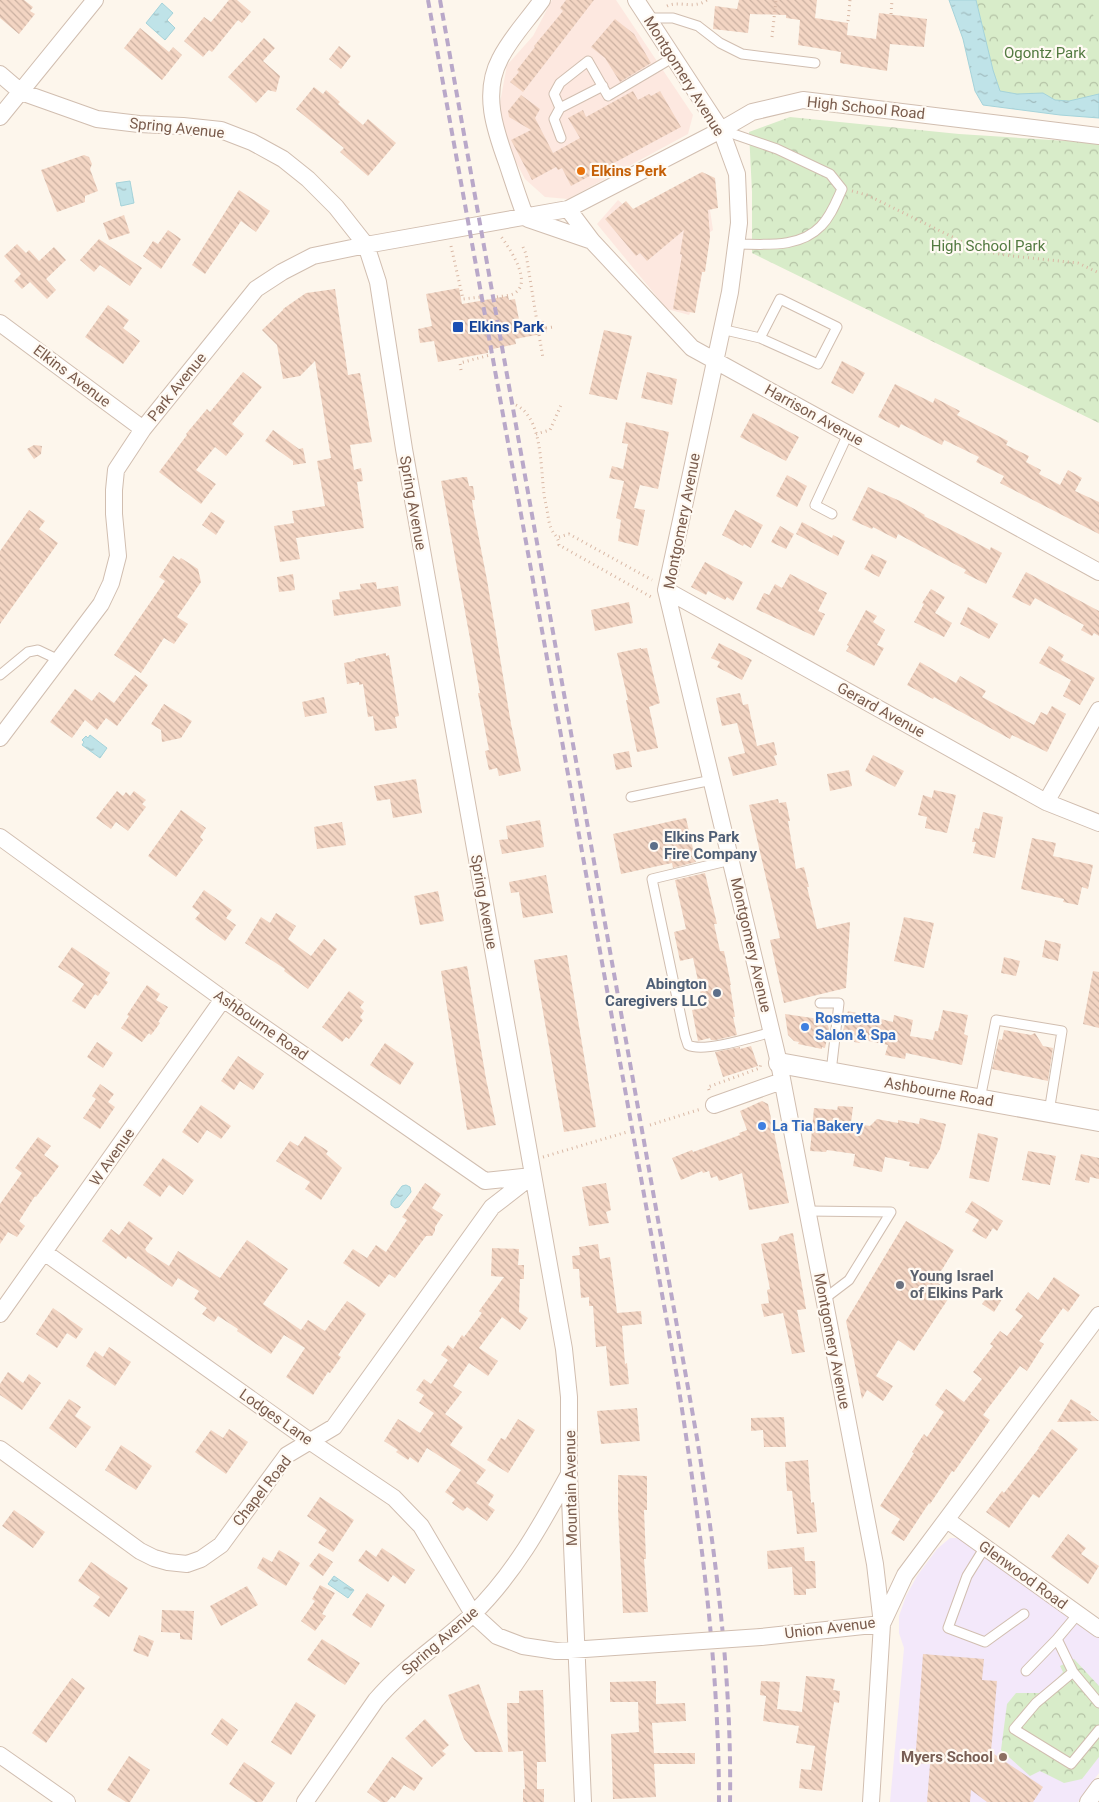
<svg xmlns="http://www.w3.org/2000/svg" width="1099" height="1802" viewBox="0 0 1099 1802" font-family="Roboto,sans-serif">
<defs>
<pattern id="park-crowns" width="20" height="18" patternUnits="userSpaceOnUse" patternTransform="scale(1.25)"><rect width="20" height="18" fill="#d8ecc9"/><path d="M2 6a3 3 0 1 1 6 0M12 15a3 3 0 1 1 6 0" fill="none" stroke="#b4c2a5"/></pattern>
<pattern id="water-ripples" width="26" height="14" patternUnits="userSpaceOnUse" patternTransform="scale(1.25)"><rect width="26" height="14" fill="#bfe3e8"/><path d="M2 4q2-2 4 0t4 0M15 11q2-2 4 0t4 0" fill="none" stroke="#a0bbbe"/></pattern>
<pattern id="building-back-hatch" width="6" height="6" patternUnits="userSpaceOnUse" patternTransform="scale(1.25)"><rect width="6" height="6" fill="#f3d5c3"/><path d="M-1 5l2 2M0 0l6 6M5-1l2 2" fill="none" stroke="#cab0a1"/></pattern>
</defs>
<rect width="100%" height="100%" fill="#fdf6ec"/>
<path fill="#fde8e0" d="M552 0H616L693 115 688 134 568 199 545 197 525 179 506 144 499 108 507 65 533 36Z
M705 177 713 230 709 233 698 297 689 315 667 309 597 224 618 200 633 213Z"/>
<path fill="#f3e8fa" d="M950 1538H962L1099 1634V1773L1078 1802H890L904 1648 899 1633V1616L906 1596 917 1576 937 1549Z"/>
<path fill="url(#park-crowns)" d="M968 0H1099V109L997 102Z
M790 117 959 134 1099 143V423L752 253V192L749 132Z
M1074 1659 1099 1686V1757L1082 1779 1064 1783 1040 1771 1030 1776 1001 1750 1007 1704 1016 1693H1044L1063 1672 1060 1666Z"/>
<path fill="#d8ecc9" d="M1085 0H1095L1099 9V26Z"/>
<path fill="url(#water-ripples)" stroke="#a5d3da" d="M949 0H976L993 70 1000 91 1017 94 1043 93 1055 100 1069 101 1099 94V118L1060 115 983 105 975 91 963 39Z
M162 3 173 13 167 20 175 28 165 40 146 23Z
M130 181 134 203 121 206 116 183Z
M90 735 107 748 100 758 82 745 84 742 82 740 86 736 88 738Z
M406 1185 410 1187 411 1192 399 1207 395 1208 391 1205V1201L402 1186Z
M334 1576 354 1590 348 1598 328 1584Z"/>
<path fill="url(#building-back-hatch)" d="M0 0H24L33 7 30 11 35 14 19 34 0 18Z
M229 0H237L251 12 242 23 238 20 212 52 209 50 203 57 184 41 204 17 211 22Z
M566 0H594L523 92 510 82 519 72 517 70 535 47 534 46 563 11 560 8Z
M739 0H817L815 18 848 23 847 35 876 39 879 13 927 19 924 47 890 44 887 71 840 63 841 52 798 45 800 20 786 18V15L750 14 748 33 713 29 715 6 737 9Z
M615 19 634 34 651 63 620 82 605 58 591 47Z
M140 28 169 52 173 47 182 55 162 80 124 48Z
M264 38 275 48 263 61 280 76 276 92 268 90 256 103 228 77Z
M339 46 351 56 341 69 329 59Z
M314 87 323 94 326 90 340 102 338 104 363 125 368 119 396 143 368 176 340 152 344 148 296 109Z
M633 91 638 100 649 94 651 96 660 91 681 127 571 186 562 168 558 170 556 167 532 180 511 140 531 130 509 117 508 111 521 95 540 109 535 118 553 153 580 138 568 118 583 110 586 117Z
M84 155 89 157 92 164 90 169 98 191 85 196V202L57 212 41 170Z
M702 172 715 178 718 208 708 210 710 237 705 272H702L695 313 673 309 682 255 680 254 684 230 647 261 640 253 636 256 605 219 626 201 633 209Z
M239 190 270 211 256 232 241 221 205 274 192 265Z
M124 215 130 233 109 240 103 223Z
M168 230 181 239 161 269 143 256 153 241 158 244Z
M99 239 142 268 130 286 100 265 94 272 80 260Z
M17 244 26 253 29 250 39 261 54 247 66 260 46 279 56 290 47 299 30 282 22 289 14 281 21 274 4 256Z
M459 288 462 304 508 296 509 300 515 299 520 325 544 321 547 333 515 339 516 344 488 350V353L438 362 434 341 420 343 418 329 432 326 426 294Z
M335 289 348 375 360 373 372 442 350 445 354 470 361 468 363 481 357 482 364 528 296 538 300 559 280 562 274 526 294 523 292 511 325 506 317 461 331 458 315 361 300 376 283 379 277 345 262 330 283 310V309L306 293Z
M108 305 129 320 123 328 140 341 123 364 85 337Z
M604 330 632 336 617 400 589 394Z
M842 361 865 373 853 394 831 383Z
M243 372 262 387 232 424 244 434 226 456 215 447 196 470 216 484 201 504 159 472 187 435 186 434 207 409 210 412Z
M647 372 677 379 672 405 641 398Z
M895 384 933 403 935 398 960 411 957 415 1008 441 1006 445 1029 456 1026 462 1041 470 1039 474 1060 485 1068 470 1082 478 1075 491 1099 502V534L1000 483 1004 476 976 462 979 457 944 440 942 445 901 424 899 428 878 417Z
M753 413 799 437 786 461 740 437Z
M626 422 669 432 658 489 640 485 634 508 645 510 638 546 618 541 621 520 616 518 624 481 609 478 612 466 623 469 628 444 622 443Z
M273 430 299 449 303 448 306 463 293 465V461L265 441Z
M34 445 42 446 41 454 34 459 27 449Z
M787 475 807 486 797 507 776 496Z
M464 477H467L469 486H473L475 500H472L473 508 487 580 511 724 521 771 499 776 497 768 489 770 485 751 489 750 478 693H480L441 481Z
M868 487 900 501 925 515 924 516 990 550 991 547 1002 553 986 584 964 573 966 570 898 534 896 539 873 527 872 529 852 520Z
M29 510 45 521 39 529 58 543 0 624V551Z
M735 510 763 525 751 548 744 544 743 546 722 535Z
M211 512 225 521 216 535 202 525Z
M802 522 832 538 833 535 845 541 838 556 796 534Z
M780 526 794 534 786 549 771 542Z
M872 554 887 561 879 577 864 569Z
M173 556 179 560 181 558 198 569 201 582 177 617 188 624 174 644 164 638 141 673 114 655 165 581 159 577Z
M705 562 743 582 733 601 727 597 725 600 708 591 706 595 691 587Z
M1026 572 1099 611V636L1094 633 1092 636 1081 630 1084 625 1035 598 1030 606 1012 597Z
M293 574 295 590 279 592 277 577Z
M790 574 827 593 818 611 825 614 814 636 756 609 764 593 769 595 775 584 782 588Z
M376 582 377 589 398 586 401 606 334 616 332 600 340 599 339 592 361 589 360 584Z
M931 589 945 597 935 613 952 623 944 637 914 622 924 604 922 603Z
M629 602 633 623 595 631 591 610Z
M968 607 998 624 989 639 960 624Z
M866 610 877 616 873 622 885 630 877 645 884 648 874 666 846 651 849 646 847 645Z
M719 643 752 660 742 680 717 667 720 662 711 658Z
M1049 646 1064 655 1061 660 1095 678 1080 705 1063 696 1071 680 1039 663Z
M641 648V649L647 648 660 703 649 707 658 748 637 752 626 700H628L617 653Z
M386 653V656L389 655 399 716 395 717 397 728 375 731 373 716 368 717 363 684 359 685V682L347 684 344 663 355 661V659Z
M920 662 956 683 960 676 986 691 982 697 1034 725 1041 712 1047 715 1052 706 1066 714 1047 752 1012 735 1010 739 934 697 933 699 907 685Z
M135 675 148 685 117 726 106 718 97 730 85 720 72 738 50 722 75 689 92 701 99 692 114 703Z
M740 693 743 705 748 704 757 746 774 742 777 755 774 756 777 765 733 776 728 757 745 753 737 723 722 726 716 698Z
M324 697 327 713 305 717 302 702Z
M164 704 192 721 181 738 162 742 161 730 151 724Z
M629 751 632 767 616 770 613 754Z
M873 755 904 771 895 787 865 771Z
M849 770 852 786 830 791 827 774Z
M416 779 422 813 393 818 390 799 377 801 374 786Z
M934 790 956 795 947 833 925 828 927 817 918 815 923 795 932 798Z
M117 791 123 796 126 792 130 796 134 791 146 800 142 804 146 807 128 831 116 822 111 829 96 818Z
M778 799 779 803 786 802 790 821H788L796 869 804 867 809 887H807L817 929 850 922 846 988 784 1003 770 940 780 938 749 805Z
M181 810 206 828 200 837 203 840 176 877 148 856Z
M983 812 1003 817 995 858 973 853 976 842H972L975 828 979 829Z
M686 818 696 862 673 868 672 863 621 874 613 834Z
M540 820 544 847 502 854 499 840 508 839 506 826Z
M342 822 346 845 317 849 314 827Z
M1032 838 1056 843 1053 856 1093 865 1088 889 1082 887 1078 905 1063 902 1064 899 1021 889Z
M705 873 717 924H714L720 951H724L731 985H730L735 1017H733L737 1035 716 1040H711L710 1038 698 1041 692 1010 704 1008 693 958 680 961 674 932 686 929 675 880Z
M546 875 553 913 523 918 519 892 511 893 509 882Z
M204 890 232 910 226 918 236 925 225 941 195 919 200 913 192 907Z
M438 891 444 921 420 925 414 896Z
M276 913 296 926 288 939 311 956 324 939 337 949 308 989 284 971 285 969 245 943 261 917 270 923Z
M904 917 934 923 924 968 894 961Z
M1045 940 1061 944 1058 961 1042 957Z
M72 947 110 973 105 980 108 982 98 996 95 994 85 1009 72 1001 84 984 58 967Z
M567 955 596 1127 564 1132 534 960Z
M1004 957 1020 961 1016 976 1001 973Z
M467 966 486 1079 496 1125 467 1130 441 971Z
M1093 971 1099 972V1028L1083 1024Z
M147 985 160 994 156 1000 168 1007 158 1022 160 1023 151 1035 149 1033 142 1042 121 1028 129 1016 127 1015Z
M349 991 364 1002 360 1007 364 1011 360 1017 363 1020 349 1039 346 1037 342 1042 322 1027Z
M943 1010 968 1015 964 1034 968 1036 962 1065 906 1053 905 1059 885 1055 888 1045 864 1040 859 1043 841 1039 848 1011 893 1022 894 1015 913 1020 910 1036 933 1040 935 1031H938Z
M785 1014 826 1020 829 1029 825 1048 822 1047V1049L798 1044 799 1042 794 1041 788 1035Z
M1004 1030 1031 1035 1035 1033 1043 1046 1053 1048 1048 1081 992 1069 999 1039 1002 1040Z
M97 1042 113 1053 103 1068 87 1057Z
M385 1043 414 1063 400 1085 370 1065Z
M751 1046 758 1066 723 1077 715 1052 740 1047V1049Z
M238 1056 264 1074 253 1090 240 1081 234 1090 221 1081Z
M100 1084 114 1094 108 1102 115 1107 100 1129 83 1118 96 1099 92 1096Z
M762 1101 768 1104 789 1203 749 1210 742 1173 719 1181 717 1176 711 1178 709 1171 703 1173 702 1171 681 1180 672 1158 692 1150 693 1152 740 1135 739 1133 747 1130 740 1111Z
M201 1105 231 1126 221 1139 207 1130 198 1143 182 1132Z
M838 1106 853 1107 851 1123 870 1126 877 1119 898 1123V1120L919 1124 920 1118 946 1124 940 1149 928 1169 909 1166 910 1162 885 1157 882 1172 853 1166 855 1154 827 1150 826 1152 810 1151 814 1108 837 1110Z
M978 1133 998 1138 989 1182 969 1178Z
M305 1136 328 1151 326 1154 342 1168 321 1200 305 1189 310 1182 276 1161 290 1141 298 1146Z
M38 1137 51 1146 44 1155 59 1166 36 1197 35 1196 19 1221 25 1226 17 1237 8 1232 0 1244V1204L22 1173 15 1168Z
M1028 1151 1056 1156 1050 1185 1022 1180Z
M1081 1154 1099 1158V1179L1090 1177 1089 1183 1075 1180Z
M163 1158 194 1180 183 1195 169 1185 160 1197 143 1185Z
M425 1183 441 1194 432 1208 443 1215 435 1227V1231L432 1236H426L395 1278 389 1274 379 1287 343 1263 353 1249 367 1258 376 1245 386 1252 407 1220 402 1217Z
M606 1183 611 1210 606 1212 609 1223 589 1226 582 1187Z
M972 1201 1003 1221 997 1231 993 1228 986 1239 972 1231 979 1220 965 1212Z
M129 1221 153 1238 145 1249 147 1252 169 1266 178 1251 220 1278 247 1240 288 1269 263 1304 301 1330 308 1320 325 1331 347 1301 366 1314 338 1355 341 1357 330 1373 328 1372 313 1395 286 1377 305 1348 284 1335 271 1354 237 1331 238 1329 218 1316 214 1322 202 1314 207 1308 194 1299 199 1291 178 1278 172 1287 128 1256 126 1259 102 1241 111 1229 119 1235Z
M906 1221 954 1250 935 1281 952 1293 914 1351 898 1340 876 1376 893 1386 883 1401 867 1390 862 1399 846 1321Z
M793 1233 806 1309 797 1310 805 1352 792 1354 783 1313 764 1317 761 1304 769 1303 767 1290 770 1289 761 1244 777 1241 780 1236Z
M598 1244 600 1259 610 1257 617 1313 641 1311 642 1324 622 1326 625 1364 627 1363 629 1384 610 1386 606 1346 596 1347 593 1306H589V1297L581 1298 579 1269H573L572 1256 580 1255 579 1247Z
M492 1248 519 1249 518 1265H524V1279H520L519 1312 528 1318 520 1330 502 1317 479 1348 498 1361 488 1376 469 1363 453 1386 462 1392 445 1414 463 1427 450 1445 486 1470 476 1483 494 1495 488 1505 495 1510 487 1521 467 1507 463 1511 452 1503 455 1499 445 1492 461 1470 427 1448 418 1463 410 1457 408 1460 396 1452 398 1450 384 1441 398 1419 420 1433 434 1413 419 1403 424 1395 416 1390 424 1379 431 1384 448 1360 441 1355 448 1345 453 1349 462 1335 464 1337 482 1313 479 1311 504 1277 491 1276Z
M1054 1277 1080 1295 1068 1312 1063 1308 1039 1341 1044 1344 1027 1371 1020 1366 983 1415 990 1420 954 1472 952 1471 930 1504 929 1503 904 1541 891 1533 900 1519 880 1506 914 1453 912 1452 924 1434 927 1437 944 1412 935 1405 946 1389 964 1402 982 1379 973 1372 993 1346 990 1344 1000 1331 1007 1336 1023 1316 1015 1310 1028 1292 1038 1300Z
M993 1288 1004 1296 994 1312 982 1304Z
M53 1308 83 1329 76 1339 67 1333 57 1348 36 1334Z
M109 1347 131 1362 115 1386 86 1366 95 1351 103 1357Z
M8 1372 23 1383 29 1374 41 1383 22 1410 0 1395V1384Z
M69 1399 81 1407 75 1416 91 1427 76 1448 49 1428Z
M1071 1399 1091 1412 1090 1414 1099 1421 1057 1422Z
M637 1408 640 1441 601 1444 597 1411Z
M784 1417 786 1447H764L763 1430 751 1431V1418Z
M518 1419 535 1430 508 1473 487 1460 501 1438 505 1440Z
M229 1429 248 1442 226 1474 195 1452 211 1430 223 1438Z
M1052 1429 1078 1449 1039 1498 1033 1494 1009 1528 986 1512 1002 1491 1004 1493 1039 1448H1038Z
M121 1445 152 1466 136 1490 105 1470Z
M808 1460 811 1503 814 1502 817 1532 797 1534 792 1491H787L785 1462Z
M618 1475 647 1476V1510H644L646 1559H644L648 1612 623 1613 618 1510Z
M320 1497 354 1520 333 1552 318 1543 327 1530 307 1516Z
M14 1510 45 1532 33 1548 2 1526Z
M1068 1534 1086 1548 1081 1554 1099 1566 1088 1584 1051 1557Z
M804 1547 805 1561H815L816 1588 806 1589V1595H794L792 1567 768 1569 767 1551Z
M382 1548 415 1570 405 1584 393 1575 388 1582 358 1561 366 1550 376 1557Z
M279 1550 300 1563 286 1586 257 1568 263 1557 272 1562Z
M319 1553 333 1562 323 1576 309 1566Z
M91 1562 128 1588 109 1617 93 1606 100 1597 78 1581Z
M320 1585 335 1593 322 1614 326 1616 315 1631 301 1621 315 1601 312 1599Z
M247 1586 258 1605 221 1626 210 1606Z
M367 1593 385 1605 371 1628 352 1615Z
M162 1610 194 1611 192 1640 180 1639V1633L161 1632Z
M139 1635 154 1641 148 1657 133 1651Z
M322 1639 360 1663 345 1685 307 1660Z
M923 1654 984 1659 982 1680 997 1681 991 1752 1043 1787 1033 1802H987L971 1790 970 1802H927L930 1764 915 1763Z
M806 1676 835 1679 833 1690 840 1691 839 1703 834 1702 825 1760 826 1761 822 1791 799 1788 801 1769 811 1770 815 1746 796 1743 799 1726 763 1721 766 1696 760 1695 761 1681 780 1682 777 1709 802 1712Z
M72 1678 85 1688 46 1743 32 1733Z
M656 1681V1704L685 1703 686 1721 652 1723 654 1753H695V1764H654L656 1797 613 1799 611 1734 639 1732 638 1702H610V1682Z
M479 1684 503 1752H475L464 1739 448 1695Z
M543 1690 546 1762H537V1789H544V1802H523V1789H525L523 1751 508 1752 507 1703H519V1691Z
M296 1702 316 1715 291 1755 271 1742Z
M222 1718 238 1730 227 1746 211 1734Z
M425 1719 449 1745 442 1751 446 1754 432 1767 405 1738Z
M129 1756 150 1770 130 1802H126L107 1790Z
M392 1757 423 1778 414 1791 404 1785 395 1798 392 1796 387 1802H381L367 1792Z
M244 1762 275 1783 262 1802H255L229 1784Z"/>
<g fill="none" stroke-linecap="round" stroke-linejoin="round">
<g stroke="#d1beb0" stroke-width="11">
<path id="service" d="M648 18H673L698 26 720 43 742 54 815 63
M603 86 560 108 554 94 560 83 588 61 608 96 674 57
M560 108 554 119 561 138
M722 130 777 149 830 174 842 189C836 202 831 216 821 226 799 249 764 244 736 244
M721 329 760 338 780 299 837 327 818 364 760 338
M832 514 815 505 848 434
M0 675 28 652 38 650 59 660
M631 797 712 780
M731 860 652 879 685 1036 688 1045C704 1053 753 1037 772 1032
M820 1003H839L831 1072
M980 1099 996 1020 1062 1031 1049 1112
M807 1211 891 1212 849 1280 824 1299
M985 1547 967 1576 948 1628 985 1642 1024 1614
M1078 1614 1057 1639 1073 1672 1099 1703
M1026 1671 1057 1639
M1073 1672 1036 1703 1014 1729 1071 1764 1099 1730"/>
</g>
<g stroke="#d1beb0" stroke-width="18">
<path id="minor" d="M636 0 721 130 737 174 739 223 730 292 666 590 779 1063 875 1564 882 1624 871 1802
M0 74 21 92 97 119 139 124 183 126 221 130 252 142 283 159 308 179 336 207 366 245 378 282 404 449 564 1349 569 1397V1475L583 1802
M0 117 95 0
M568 209 592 241 692 348 1099 572
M526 218C519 200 513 181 507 163 495 130 482 93 500 59 511 37 528 20 542 0
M528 219 592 241
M0 323 143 429
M666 590 1046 802 1099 823
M0 738 101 604 111 583 118 556 114 514V490L116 470 143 429 256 289 282 272 313 256 366 245 568 209 721 130 752 112 803 100 1099 136
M1046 802 1099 710
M0 837 223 999 485 1181 532 1176
M714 1105 782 1081
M44 1252 311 1442 394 1498 421 1526 473 1614 497 1636 523 1646 556 1651 673 1643
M0 1314 223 999
M0 1449 140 1551 154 1558 168 1562 187 1564 201 1559 221 1545 287 1455 334 1427 492 1207 532 1176
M947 1520 1099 1629
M882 1624 905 1575 1099 1315
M761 1637 882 1624
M0 1755 67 1802
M305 1802 376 1700C403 1668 442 1643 473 1614 514 1574 541 1525 568 1476
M1088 1802 1099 1787"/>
</g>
<g stroke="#d1beb0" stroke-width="22">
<path id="tertiary" d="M779 1063 1099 1121"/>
</g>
<path stroke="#d9b8a5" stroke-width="3" stroke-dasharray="1 4" stroke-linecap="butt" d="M667 6C680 0 693 10 707 0
M891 14 892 0
M848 21 850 0
M772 37 776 0
M852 191 867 195 981 251 1012 256 1078 263 1099 273
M451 246 463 299 481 297
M523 247 526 254 537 322
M497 297C502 296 508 296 513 294 535 284 508 246 500 235
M546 328 553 327
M539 335 543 358
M461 370 460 363 490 355
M516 405C546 420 539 477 546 505 548 513 548 521 551 528 554 536 558 535 559 545L653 598
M536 434 550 430 561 405
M559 537 569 534 652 580
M709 1090 708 1087 760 1068 761 1062
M650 1125 701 1109
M543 1157 627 1132"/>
<use href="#service" stroke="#fff" stroke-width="9"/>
<use href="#minor" stroke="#fff" stroke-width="16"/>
<use href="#tertiary" stroke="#fff" stroke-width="20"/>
<path stroke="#b9a8c9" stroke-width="4" stroke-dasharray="8 5" stroke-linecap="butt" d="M428 0 677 1377C699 1518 719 1659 719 1802
M440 0 697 1438C716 1558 732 1680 730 1802"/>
<g stroke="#d1beb0" stroke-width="18" stroke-linecap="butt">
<path id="minor-bridge" d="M673 1643 761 1637"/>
</g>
<use href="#minor-bridge" stroke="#fff" stroke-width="16"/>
</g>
<circle fill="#e8710a" stroke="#fffaf3" stroke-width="2" cx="581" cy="171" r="5"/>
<rect fill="#1a4fb4" stroke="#fffaf3" stroke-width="2" x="452" y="321" width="12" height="12" rx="2.5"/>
<g fill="#5c6f8a" stroke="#fffaf3" stroke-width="2">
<circle cx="654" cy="846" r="5"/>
<circle cx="717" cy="993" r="5"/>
</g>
<g fill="#3f7fe0" stroke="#fffaf3" stroke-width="2">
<circle cx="805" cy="1027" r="5"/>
<circle cx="762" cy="1126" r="5"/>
</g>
<circle fill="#6b7280" stroke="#fffaf3" stroke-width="2" cx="900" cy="1285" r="5"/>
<circle fill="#8d6e63" stroke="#fffaf3" stroke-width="2" cx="1003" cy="1757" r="5"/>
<g text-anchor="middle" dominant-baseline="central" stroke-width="4.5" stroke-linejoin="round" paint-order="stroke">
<g font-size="15" fill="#537a41" stroke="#fffaf3">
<text x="1045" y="53">Ogontz Park</text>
<text x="988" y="246">High School Park</text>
</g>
<g font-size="15" fill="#7a5c4d" stroke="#fffaf3">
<text transform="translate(684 76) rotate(58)">Montgomery Avenue</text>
<text transform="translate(866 108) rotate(6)">High School Road</text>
<text transform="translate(177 128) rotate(6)">Spring Avenue</text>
<text transform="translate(72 376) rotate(37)">Elkins Avenue</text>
<text transform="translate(177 387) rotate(-51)">Park Avenue</text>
<text transform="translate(814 415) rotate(29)">Harrison Avenue</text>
<text transform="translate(413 503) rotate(80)">Spring Avenue</text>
<text transform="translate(682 521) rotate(-79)">Montgomery Avenue</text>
<text transform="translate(881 710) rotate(29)">Gerard Avenue</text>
<text transform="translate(484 902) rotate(80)">Spring Avenue</text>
<text transform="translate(751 945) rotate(77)">Montgomery Avenue</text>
<text transform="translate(261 1025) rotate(35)">Ashbourne Road</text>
<text transform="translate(939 1092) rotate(10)">Ashbourne Road</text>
<text transform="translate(112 1157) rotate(-55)">W Avenue</text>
<text transform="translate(832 1341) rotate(79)">Montgomery Avenue</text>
<text transform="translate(276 1417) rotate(35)">Lodges Lane</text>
<text transform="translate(571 1488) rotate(-91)">Mountain Avenue</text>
<text transform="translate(262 1491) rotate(-52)">Chapel Road</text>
<text transform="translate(1023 1575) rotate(36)">Glenwood Road</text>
<text transform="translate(830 1628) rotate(-7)">Union Avenue</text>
<text transform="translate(440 1641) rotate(-41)">Spring Avenue</text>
</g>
<g font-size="15" font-weight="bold" fill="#c56008" stroke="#fffaf3" text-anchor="start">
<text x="591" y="171">Elkins Perk</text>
</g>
<g font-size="15" font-weight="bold" fill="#164399" stroke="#fffaf3" text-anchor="start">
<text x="469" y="327">Elkins Park</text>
</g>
<g font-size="15" font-weight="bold" fill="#4e5e75" stroke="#fffaf3" text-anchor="start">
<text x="664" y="837">Elkins Park<tspan x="664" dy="17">Fire Company</tspan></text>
<text x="707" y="984" text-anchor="end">Abington<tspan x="707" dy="17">Caregivers LLC</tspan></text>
</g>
<g font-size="15" font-weight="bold" fill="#366cbe" stroke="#fffaf3" text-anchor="start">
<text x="815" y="1018">Rosmetta<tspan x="815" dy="17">Salon &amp; Spa</tspan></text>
<text x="772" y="1126">La Tia Bakery</text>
</g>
<g font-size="15" font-weight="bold" fill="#5b616d" stroke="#fffaf3" text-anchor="start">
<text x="910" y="1276">Young Israel<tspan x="910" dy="17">of Elkins Park</tspan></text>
</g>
<g font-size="15" font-weight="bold" fill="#785e54" stroke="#fffaf3" text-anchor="end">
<text x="993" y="1757">Myers School</text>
</g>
</g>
</svg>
